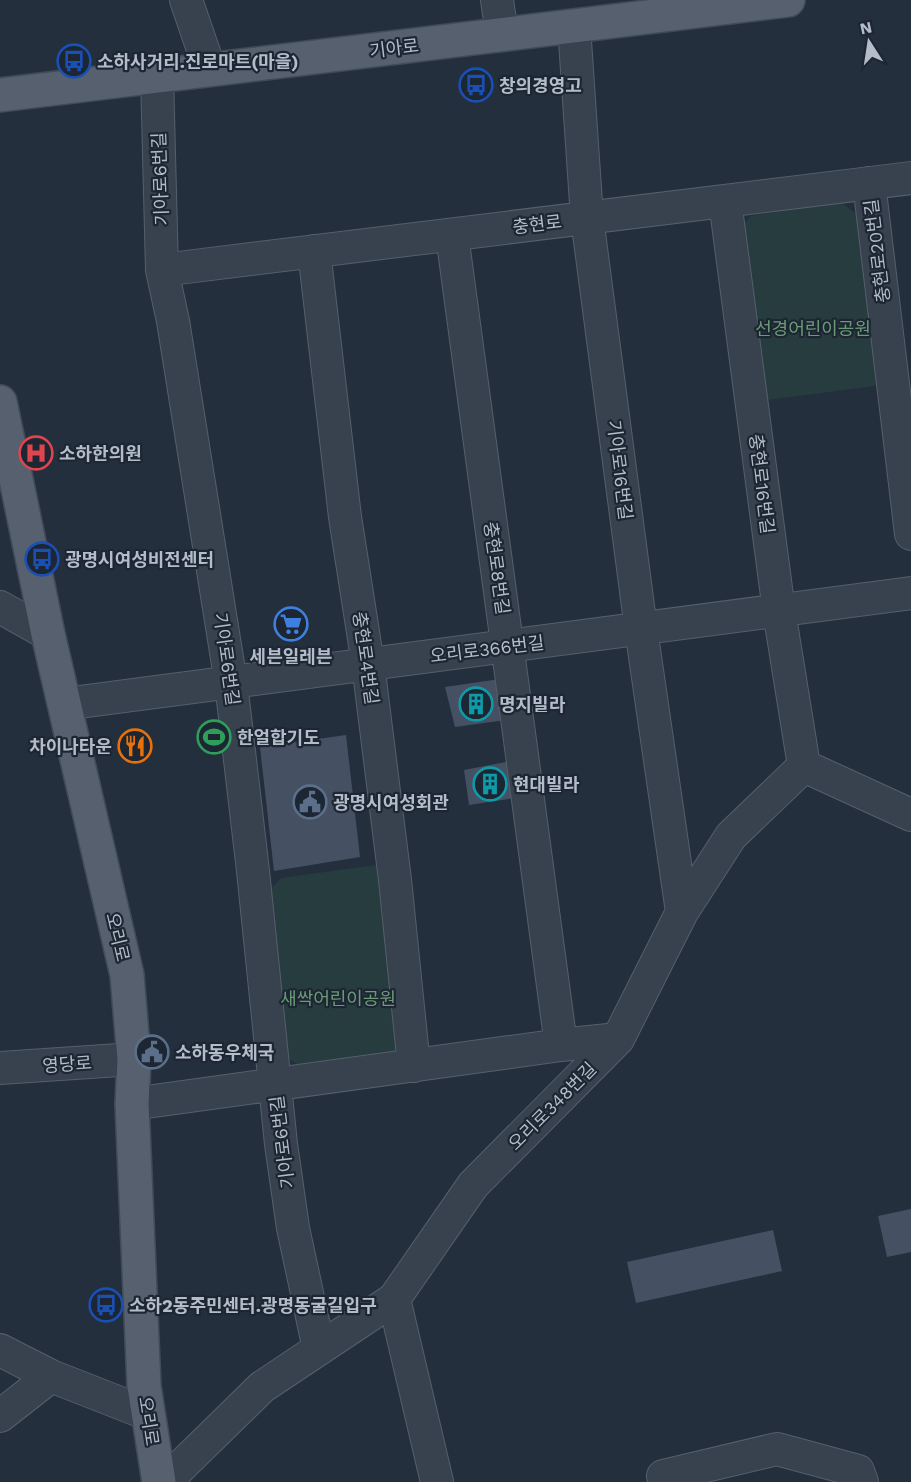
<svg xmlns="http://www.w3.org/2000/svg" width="911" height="1482" viewBox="0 0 911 1482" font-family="'Work Sans','Noto Sans KR',sans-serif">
<rect width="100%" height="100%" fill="#242f3e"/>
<path fill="#263c3f" d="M840 202 861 217 882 380 874 386 768 400 759 395 739 228 751 216Z
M376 865 381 869 405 1045 394 1056 301 1067 284 1055 267 893 281 878Z"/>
<path fill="#455162" d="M500 679 506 720 455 727 445 687Z
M346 735 360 857 274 871 260 747Z
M511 761 515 798 469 805 464 770Z
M911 1209V1252L887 1257 878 1216Z
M773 1230 782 1271 636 1303 627 1262Z"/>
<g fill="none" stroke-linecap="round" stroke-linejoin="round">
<g stroke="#565f6c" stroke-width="34">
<path id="minor" d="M186 0 210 70
M497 0 502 34
M574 26 587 218 641 629 682 912
M157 76 162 270 173 321 231 683 253 871 281 1144 293 1228 319 1349
M869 183 911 534
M725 201 779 611 804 766
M452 235 561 1045
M314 251 345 517 368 664 395 880 414 1066
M162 270 911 178
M0 607 48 634
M64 704 911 593
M0 1068 134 1059
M132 1104 561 1045 618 1039
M394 1299 437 1482
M0 1350 51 1376 148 1414
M0 1416 51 1376
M663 1476 777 1449 858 1471 862 1482
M165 1482 262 1387 394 1299 473 1185 618 1039 682 912 731 836 804 766 911 815"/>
</g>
<g stroke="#414a57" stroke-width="36">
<path id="major" d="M0 95 788 0
M0 402 48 634 127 975 134 1059 132 1104 144 1386 159 1482"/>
</g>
<use href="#minor" stroke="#38414e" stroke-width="32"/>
<use href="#major" stroke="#56606e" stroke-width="33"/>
</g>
<defs>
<g id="bus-ring" transform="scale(1.725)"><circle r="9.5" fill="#1d2633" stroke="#1a4fb4" stroke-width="1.5"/><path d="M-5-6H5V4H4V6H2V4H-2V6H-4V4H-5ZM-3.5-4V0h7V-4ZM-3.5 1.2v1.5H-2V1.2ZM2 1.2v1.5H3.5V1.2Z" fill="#1a4fb4"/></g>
<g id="hospital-ring" transform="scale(1.725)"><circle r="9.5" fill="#1d2633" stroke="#e0444e" stroke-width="1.5"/><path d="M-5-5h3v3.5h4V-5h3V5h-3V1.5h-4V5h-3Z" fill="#e0444e"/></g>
<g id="supermarket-ring" transform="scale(1.725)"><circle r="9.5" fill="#1d2633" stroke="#3f7fe0" stroke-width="1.5"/><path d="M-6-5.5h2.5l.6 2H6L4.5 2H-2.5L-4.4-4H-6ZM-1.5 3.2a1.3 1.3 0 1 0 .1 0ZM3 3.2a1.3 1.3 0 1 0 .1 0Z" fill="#3f7fe0"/></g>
<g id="building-ring" transform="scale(1.725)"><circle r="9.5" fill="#1d2633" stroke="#0f9aa8" stroke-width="1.5"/><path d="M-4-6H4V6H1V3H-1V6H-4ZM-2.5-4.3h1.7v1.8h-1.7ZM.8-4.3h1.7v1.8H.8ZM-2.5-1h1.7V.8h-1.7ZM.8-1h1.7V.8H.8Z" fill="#0f9aa8"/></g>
<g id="stadium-ring" transform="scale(1.725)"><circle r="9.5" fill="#1d2633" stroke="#2e9e5b" stroke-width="1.5"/><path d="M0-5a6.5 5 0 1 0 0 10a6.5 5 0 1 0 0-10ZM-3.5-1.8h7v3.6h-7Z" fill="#2e9e5b"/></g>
<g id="restaurant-ring" transform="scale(1.725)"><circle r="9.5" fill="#1d2633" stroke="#e8710a" stroke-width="1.5"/><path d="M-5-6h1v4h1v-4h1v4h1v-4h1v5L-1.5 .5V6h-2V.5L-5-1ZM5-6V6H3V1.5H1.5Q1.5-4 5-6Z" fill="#e8710a"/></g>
<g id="civic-ring" transform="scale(1.725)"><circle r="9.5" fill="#1d2633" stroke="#5c6f8a" stroke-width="1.5"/><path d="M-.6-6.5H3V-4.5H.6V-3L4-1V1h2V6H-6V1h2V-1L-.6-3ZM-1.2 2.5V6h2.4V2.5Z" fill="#5c6f8a"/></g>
</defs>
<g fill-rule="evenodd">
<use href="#bus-ring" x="74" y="61"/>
<use href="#bus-ring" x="476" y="85"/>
<use href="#hospital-ring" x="36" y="453"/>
<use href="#bus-ring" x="42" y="559"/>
<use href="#supermarket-ring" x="291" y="624"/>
<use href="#building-ring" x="476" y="704"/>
<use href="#stadium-ring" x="214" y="737"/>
<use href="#restaurant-ring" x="135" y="746"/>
<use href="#building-ring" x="490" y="784"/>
<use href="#civic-ring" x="310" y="802"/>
<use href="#civic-ring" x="152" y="1052"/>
<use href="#bus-ring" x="106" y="1305"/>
</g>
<g text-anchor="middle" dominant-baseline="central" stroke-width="4.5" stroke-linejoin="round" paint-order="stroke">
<g font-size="18" fill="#b4bcc9" stroke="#1d2633">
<text transform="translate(394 48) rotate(-7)">기아로</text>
<text transform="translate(160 179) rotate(-92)">기아로6번길</text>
<text transform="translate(537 224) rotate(-7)">충현로</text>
<text transform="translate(877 251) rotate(-97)">충현로20번길</text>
<text transform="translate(620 470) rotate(83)">기아로16번길</text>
<text transform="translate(762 484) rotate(83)">충현로16번길</text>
<text transform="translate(497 568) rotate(82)">충현로8번길</text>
<text transform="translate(487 649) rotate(-7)">오리로366번길</text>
<text transform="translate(366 658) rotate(82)">충현로4번길</text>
<text transform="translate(227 659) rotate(82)">기아로6번길</text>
<text transform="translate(118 937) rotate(77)">오리로</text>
<text transform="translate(67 1064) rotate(-4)">영당로</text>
<text transform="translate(552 1106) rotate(-45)">오리로348번길</text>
<text transform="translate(282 1142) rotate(-97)">기아로6번길</text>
<text transform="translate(149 1421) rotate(81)">오리로</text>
</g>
<g font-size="18" font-weight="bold" fill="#b4bcc9" stroke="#1d2633" text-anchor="start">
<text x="97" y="61">소하사거리.진로마트(마을)</text>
<text x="499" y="85">창의경영고</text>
<text x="59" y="453">소하한의원</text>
<text x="65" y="559">광명시여성비전센터</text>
<text x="291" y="656" text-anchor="middle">세븐일레븐</text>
<text x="499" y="704">명지빌라</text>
<text x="237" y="737">한얼합기도</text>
<text x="112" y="746" text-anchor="end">차이나타운</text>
<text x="513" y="784">현대빌라</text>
<text x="333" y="802">광명시여성회관</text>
<text x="175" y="1052">소하동우체국</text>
<text x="129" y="1305">소하2동주민센터.광명동굴길입구</text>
</g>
<g font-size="18" fill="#6b9a76" stroke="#1d2633">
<text x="813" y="328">선경어린이공원</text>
<text x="338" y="998">새싹어린이공원</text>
</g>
</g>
<g transform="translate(869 42) rotate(348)" stroke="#1d2633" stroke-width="4.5" paint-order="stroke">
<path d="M0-4.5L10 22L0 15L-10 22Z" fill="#b4bcc9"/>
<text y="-9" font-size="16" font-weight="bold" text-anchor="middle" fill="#b4bcc9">N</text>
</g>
</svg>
